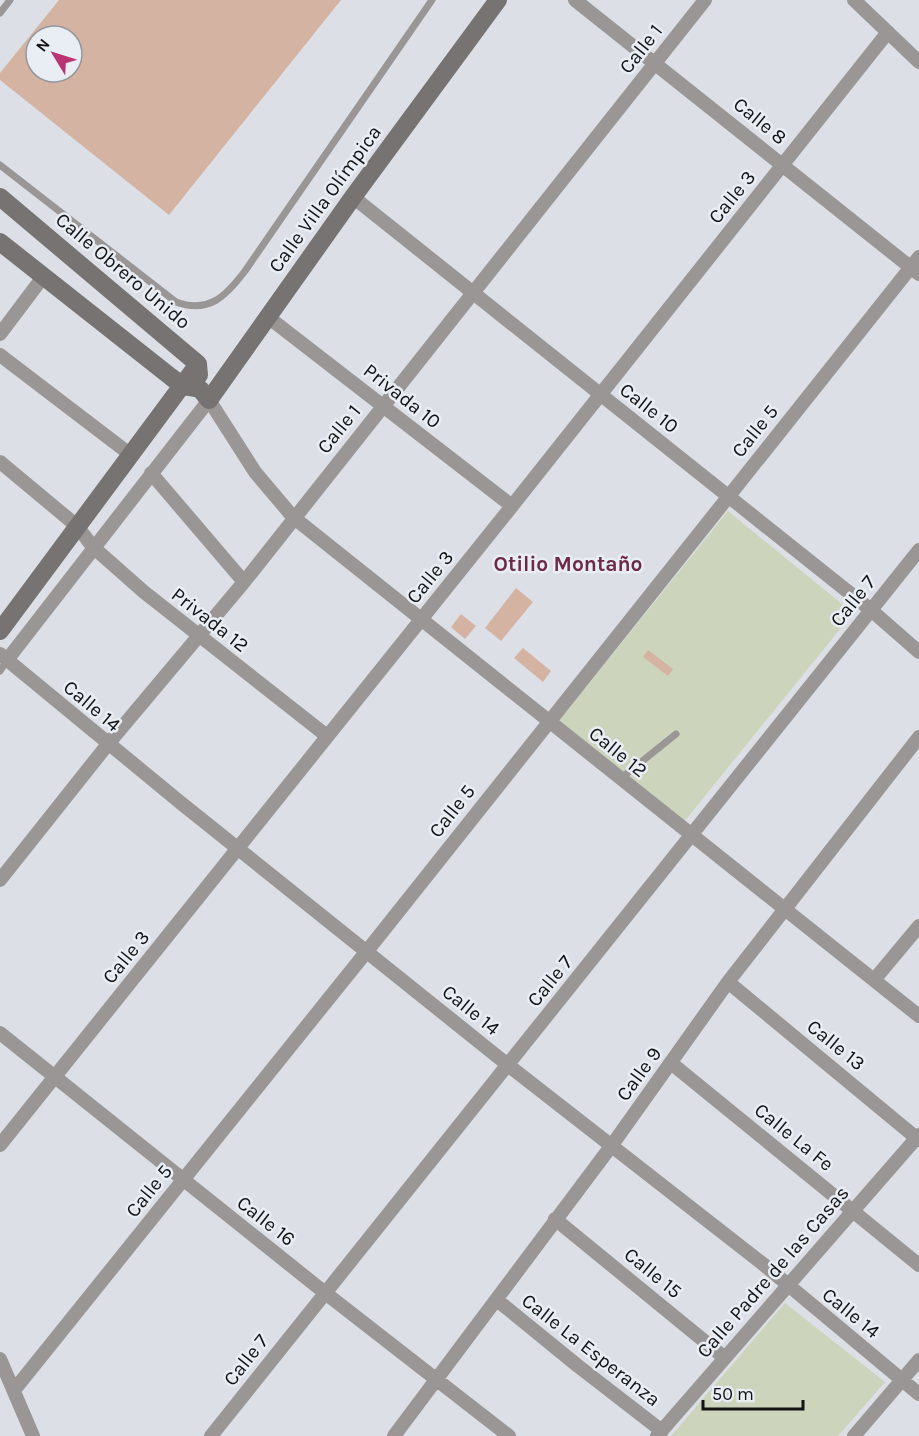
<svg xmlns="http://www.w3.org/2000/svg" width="919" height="1436" viewBox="0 0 919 1436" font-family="Karla,sans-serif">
<rect width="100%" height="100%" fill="#dce0e6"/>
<path fill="#ccd4bc" d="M728 511 853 613 683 823 558 722Z
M785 1303 885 1382 838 1436H671Z"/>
<path fill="#d5b3a3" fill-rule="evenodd" d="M59 0H341L169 215 0 80V73ZM36 36H72V72H36Z
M516 588 533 602 501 641 485 628Z
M461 614 476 626 465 639 451 627Z
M523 648 551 671 543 682 514 658Z
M648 650 673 669 668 676 643 657Z"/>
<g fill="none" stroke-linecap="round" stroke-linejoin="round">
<path stroke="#9a9696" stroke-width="7" d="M0 13 10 0
M0 165 176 302C209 314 226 296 245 271L432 0
M0 671 7 660
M620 779 676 734"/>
<path stroke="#9a9696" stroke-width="14" d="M575 0 919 274
M854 0 919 62
M353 197 871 610 919 652
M268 317 512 506
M0 334 43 277
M0 355 131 455
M0 462 77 526 93 547 144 592 327 736
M151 473 244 582
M0 654 181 803 508 1065 763 1264 919 1394
M7 660 209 400 255 472 293 517 919 1016
M0 880 108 744 244 582 705 0
M874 980 919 926
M728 982 919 1140
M0 1033 324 1292 509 1436
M671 1063 919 1265
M0 1145 512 506 888 32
M555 1219 725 1358
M497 1300 578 1366 662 1431
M0 1359 33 1436
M15 1389 367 951 919 257
M211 1436 919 550
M394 1436 612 1145 728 982 919 737
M657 1436 919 1135
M854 1436 919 1360"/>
<path stroke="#787373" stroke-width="18" d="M0 197 198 364 199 375
M0 242 171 377 183 386 200 389 209 400 353 197 498 0
M0 631 198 364"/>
</g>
<g text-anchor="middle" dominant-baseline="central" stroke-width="5" stroke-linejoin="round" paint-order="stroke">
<g font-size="20" fill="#121315" stroke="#e9edf4">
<text transform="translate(641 49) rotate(-52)">Calle 1</text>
<text transform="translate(760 121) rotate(39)">Calle 8</text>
<text transform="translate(732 197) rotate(-51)">Calle 3</text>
<text transform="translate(325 199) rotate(-54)">Calle Villa Olímpica</text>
<text transform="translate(123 271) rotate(40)">Calle Obrero Unido</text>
<text transform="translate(402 396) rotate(38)">Privada 10</text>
<text transform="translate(649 408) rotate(38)">Calle 10</text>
<text transform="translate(339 429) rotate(-51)">Calle 1</text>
<text transform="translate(755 431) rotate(-51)">Calle 5</text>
<text transform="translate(430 577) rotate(-51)">Calle 3</text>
<text transform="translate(853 601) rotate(-51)">Calle 7</text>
<text transform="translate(210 620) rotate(38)">Privada 12</text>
<text transform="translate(92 706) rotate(40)">Calle 14</text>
<text transform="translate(618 752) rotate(39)">Calle 12</text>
<text transform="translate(452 811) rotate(-52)">Calle 5</text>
<text transform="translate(126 957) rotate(-51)">Calle 3</text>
<text transform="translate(550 981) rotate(-51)">Calle 7</text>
<text transform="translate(471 1010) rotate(39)">Calle 14</text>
<text transform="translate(836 1045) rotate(39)">Calle 13</text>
<text transform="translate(639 1074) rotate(-54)">Calle 9</text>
<text transform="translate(794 1137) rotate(39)">Calle La Fe</text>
<text transform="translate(149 1191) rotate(-51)">Calle 5</text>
<text transform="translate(266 1221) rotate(38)">Calle 16</text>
<text transform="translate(773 1272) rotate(-49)">Calle Padre de las Casas</text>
<text transform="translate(653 1273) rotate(39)">Calle 15</text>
<text transform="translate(851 1313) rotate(39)">Calle 14</text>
<text transform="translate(591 1350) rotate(38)">Calle La Esperanza</text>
<text transform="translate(246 1360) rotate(-52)">Calle 7</text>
</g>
<g font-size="21" font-weight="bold" fill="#6c2a46" stroke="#e9edf4">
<text x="568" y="564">Otilio Montaño</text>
</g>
</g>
<g transform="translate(54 54) rotate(308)"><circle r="28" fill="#e9edf4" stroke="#93969b" stroke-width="1.5"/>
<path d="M0-4.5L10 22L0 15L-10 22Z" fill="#ba3373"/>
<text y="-9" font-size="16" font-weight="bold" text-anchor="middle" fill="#121315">N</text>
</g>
<path d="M703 1400v9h100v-9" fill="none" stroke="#121315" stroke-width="3"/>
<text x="712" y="1400" font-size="18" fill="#121315" stroke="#e9edf4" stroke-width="4.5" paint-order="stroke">50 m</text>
</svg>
